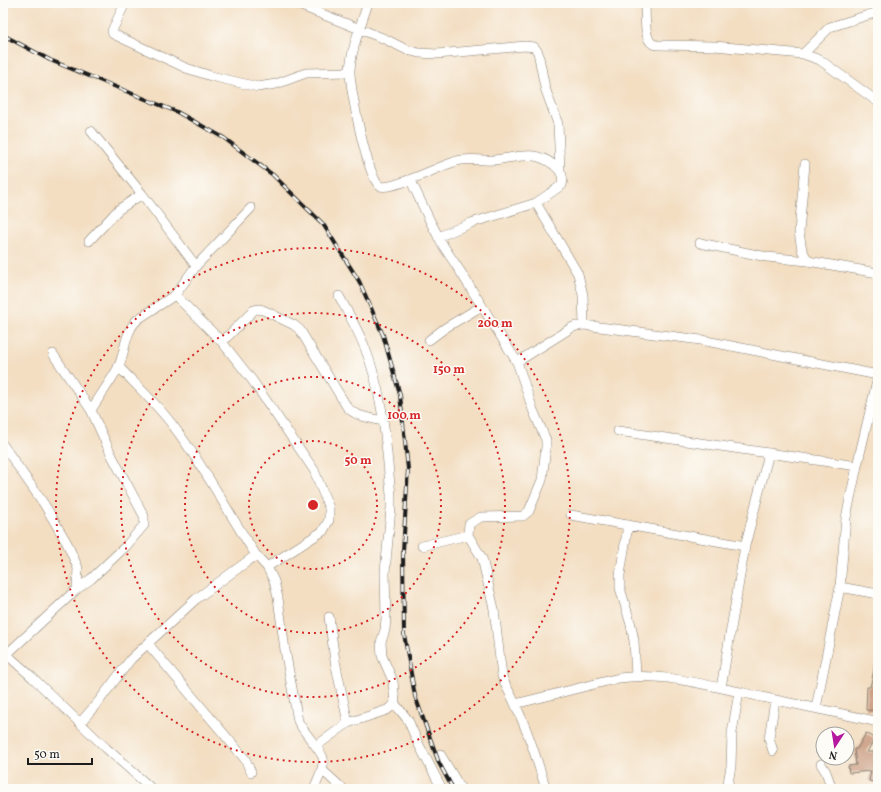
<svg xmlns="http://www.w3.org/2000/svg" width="881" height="792" viewBox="0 0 881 792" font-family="Vollkorn,serif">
<rect width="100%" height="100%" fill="#fdfcf7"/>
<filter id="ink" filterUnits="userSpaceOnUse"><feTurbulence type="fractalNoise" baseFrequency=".025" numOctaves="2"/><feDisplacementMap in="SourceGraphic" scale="8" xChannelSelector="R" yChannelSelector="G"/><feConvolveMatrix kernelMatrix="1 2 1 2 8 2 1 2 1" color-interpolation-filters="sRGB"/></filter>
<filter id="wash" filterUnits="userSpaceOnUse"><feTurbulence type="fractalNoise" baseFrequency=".012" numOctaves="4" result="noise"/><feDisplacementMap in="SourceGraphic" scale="16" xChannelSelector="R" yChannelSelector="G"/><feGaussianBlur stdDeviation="0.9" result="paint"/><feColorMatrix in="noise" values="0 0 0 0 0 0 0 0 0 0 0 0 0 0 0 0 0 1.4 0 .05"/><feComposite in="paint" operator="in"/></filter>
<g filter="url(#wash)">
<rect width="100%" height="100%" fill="#f3dec2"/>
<g id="blocks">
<path fill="#c9997e" d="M875 666H878V711L866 710 867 687H870Z
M866 733 875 738 867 752H874L875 766 878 767V783L869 781 871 771 849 773 848 766 856 765 854 749H857Z"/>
</g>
</g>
<g filter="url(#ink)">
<use href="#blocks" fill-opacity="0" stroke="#887d6f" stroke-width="1"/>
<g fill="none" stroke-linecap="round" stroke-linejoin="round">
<g stroke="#887d6f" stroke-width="10">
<path id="street" d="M125 3 112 31 113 34 186 68 211 76 258 87 276 84 306 73 350 72
M294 3 385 39 407 50 419 53 437 54 525 46 534 47 538 52 545 88 558 124 560 169
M368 3C361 25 352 46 350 70 349 85 368 181 380 186 391 191 440 166 454 162 466 157 480 161 493 160 516 158 533 149 554 165 561 171 564 175 562 185L536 203 471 223 438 237
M645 3C646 13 643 39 653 44 655 45 658 45 660 45L714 46 803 54 820 60 878 102
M803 54 830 27 878 12
M805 164 799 232 802 250 808 261
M411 181 431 223 444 247 460 271 517 362 533 410 546 440V447L542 480 529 511 523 516 481 517 469 524 468 535 482 558 494 609 502 676C505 686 511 694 515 704 528 731 537 760 546 789
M536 203 578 274 583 295 584 325
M89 241 118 210 142 194
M700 243 767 257 808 261 878 273
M196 266 251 208
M175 295 222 342 252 380 314 470 329 508V520L323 531 267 567
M429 340 445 328 482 306
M222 342 254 310 258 309 263 310 294 325 300 330 347 407C356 417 371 418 383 421
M517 362 571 328 576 326 584 325 701 340 878 375
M118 366C137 386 158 405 174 427 205 467 228 513 256 555L267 567 274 581 278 598 285 650 298 721C303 732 321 750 323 758 325 768 317 780 314 789
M91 410C100 396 110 382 118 368 126 351 124 332 138 319L175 295 196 266 142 194 91 131
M618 431 857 466
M3 445 44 504 67 543 78 568 77 589
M571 515 745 546
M628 525 620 575V588L631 625 634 641 636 675
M422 546 468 535
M840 587 878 594
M329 617 335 661 348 723
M148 644 245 759 251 772
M3 651 33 678 106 748 152 789
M7 654 77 589 91 579 126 546 144 525V516L111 454 91 410 53 354
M721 688 745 546 769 453
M395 704 408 720 418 743 442 789
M515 704 619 678C659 672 701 684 740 692 786 703 832 711 878 722
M816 708 840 587 846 518 857 466 878 377
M80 723 99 701 131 659 196 599 256 555
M316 746 348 723 387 710 395 704 393 681 382 656 381 642 385 630 386 618 385 572 391 508V495C386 446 384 395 365 348 358 330 348 313 339 296
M773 751 769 738 775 700
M440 754 461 789
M821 764 826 772 832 789
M322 770 343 789
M727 789 731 766 732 733 739 692"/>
</g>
<use href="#street" stroke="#fff" stroke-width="9"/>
<g stroke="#1c1c1c" stroke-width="4">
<path id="rail" d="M3 35 50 60 177 112 224 138 273 175 323 224 359 281 383 335 400 395 408 469 403 551 404 634 415 696 439 763 453 789"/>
</g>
<use href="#rail" stroke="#fdfcf7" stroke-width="2.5" stroke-dasharray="8" stroke-linecap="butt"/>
</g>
</g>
<g fill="none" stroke="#d62828" stroke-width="2" stroke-dasharray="2 4">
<circle cx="313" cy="505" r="64"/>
<circle cx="313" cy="505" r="128"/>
<circle cx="313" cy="505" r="192"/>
<circle cx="313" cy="505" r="257"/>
</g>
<circle cx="313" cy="505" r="6" fill="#d62828" stroke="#fdfcf7" stroke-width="2"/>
<g font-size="12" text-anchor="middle" font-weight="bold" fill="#d62828" stroke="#fdfcf7" stroke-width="3" stroke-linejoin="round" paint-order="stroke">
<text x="495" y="327">200 m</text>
<text x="449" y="373">150 m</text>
<text x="404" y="419">100 m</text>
<text x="358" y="464">50 m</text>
</g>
<rect width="881" height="792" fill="none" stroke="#fdfcf7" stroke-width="16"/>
<g transform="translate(835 746) rotate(192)"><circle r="19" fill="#fdfcf7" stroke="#a3a29f"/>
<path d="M0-3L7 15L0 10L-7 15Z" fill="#b5179e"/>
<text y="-6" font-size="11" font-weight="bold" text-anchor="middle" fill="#1c1c1c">N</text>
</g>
<path d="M28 758v6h64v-6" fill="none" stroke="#1c1c1c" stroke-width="2"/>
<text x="34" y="758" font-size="12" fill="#1c1c1c" stroke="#fdfcf7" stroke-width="3" paint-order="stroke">50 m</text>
</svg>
